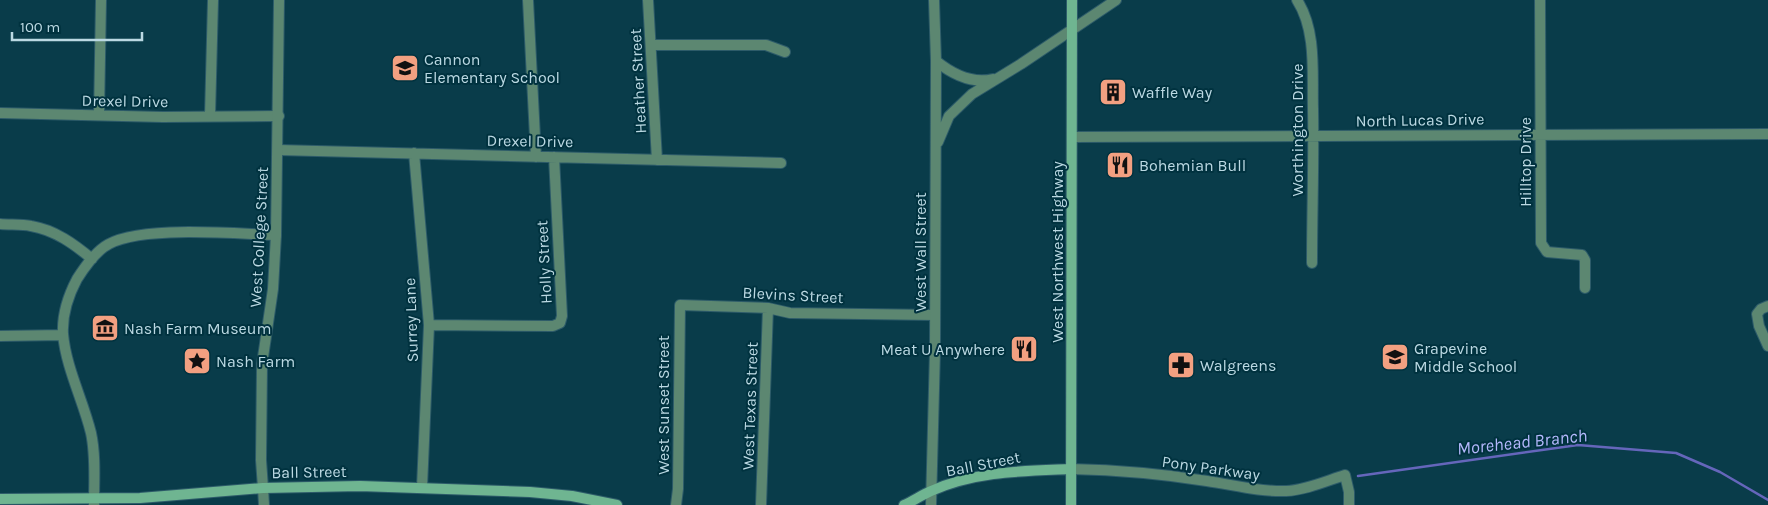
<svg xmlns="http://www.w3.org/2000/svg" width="1768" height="505" viewBox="0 0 1768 505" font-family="Karla,sans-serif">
<rect width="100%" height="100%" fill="#093c4a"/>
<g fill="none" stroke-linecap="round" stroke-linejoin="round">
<path stroke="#6566bb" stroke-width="2.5" d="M1358 476 1578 445 1676 453 1720 472 1768 500"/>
<g stroke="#2d5b69" stroke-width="12">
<path id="minor" d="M528 0 536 157
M648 0 657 160
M1297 0C1317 31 1312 74 1313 109 1314 160 1312 211 1312 263
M1540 0 1541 243 1547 252 1582 255 1585 260V288
M651 45H766L785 52
M0 113 163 117 279 116
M99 115 101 0
M210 116 213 0
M1072 137 1768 134
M278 150 781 163
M414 153 429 325 422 487
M0 224C10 225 21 224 31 226 55 230 74 244 92 259
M1768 306 1761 309 1757 314 1759 326 1768 346
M429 325 553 326 560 323 562 316 554 157
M0 336 63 335
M263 488 264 505
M94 505C94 481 96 456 91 433 83 400 66 368 63 334 62 315 68 296 77 279 84 268 93 255 104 247 134 224 237 234 276 235
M676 505 678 489 680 305 768 308 790 313 935 315
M761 505 768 308"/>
</g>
<g stroke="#2d5b69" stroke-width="12">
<path id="tertiary" d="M936 61C952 74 972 84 993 79
M938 142 949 116 972 94 1021 64 1116 0
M1071 469C1116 470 1163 474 1207 481 1234 485 1260 492 1286 491 1306 490 1326 481 1345 475L1349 492V505
M263 488 261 460 262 364 273 289 276 235 279 0
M931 505 935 350 936 61 934 0"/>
</g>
<g stroke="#2d5b69" stroke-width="12">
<path id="secondary" d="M0 499 140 498 263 488 360 486 530 492 572 496 617 505
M904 505C913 501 922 495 931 491 975 471 1024 471 1071 469
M1071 505 1072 0"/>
</g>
<use href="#minor" stroke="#5c8771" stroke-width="10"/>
<use href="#tertiary" stroke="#5c8771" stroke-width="10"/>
<use href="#secondary" stroke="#6fb591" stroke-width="10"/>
</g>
<defs>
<g id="school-square" transform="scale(1.4375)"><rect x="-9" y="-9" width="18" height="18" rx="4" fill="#f2a081" stroke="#00323f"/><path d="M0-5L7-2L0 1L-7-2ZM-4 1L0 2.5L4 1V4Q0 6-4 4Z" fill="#111"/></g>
<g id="building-square" transform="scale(1.4375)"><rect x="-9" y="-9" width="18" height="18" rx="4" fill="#f2a081" stroke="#00323f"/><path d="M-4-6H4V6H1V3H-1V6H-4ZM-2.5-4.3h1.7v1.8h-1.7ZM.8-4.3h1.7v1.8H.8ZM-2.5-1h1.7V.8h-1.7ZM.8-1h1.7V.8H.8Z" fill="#111"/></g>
<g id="restaurant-square" transform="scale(1.4375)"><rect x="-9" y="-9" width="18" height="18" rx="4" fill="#f2a081" stroke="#00323f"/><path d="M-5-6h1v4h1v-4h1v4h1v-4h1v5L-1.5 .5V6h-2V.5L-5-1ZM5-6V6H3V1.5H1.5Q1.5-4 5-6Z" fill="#111"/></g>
<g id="museum-square" transform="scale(1.4375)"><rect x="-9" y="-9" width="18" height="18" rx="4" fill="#f2a081" stroke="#00323f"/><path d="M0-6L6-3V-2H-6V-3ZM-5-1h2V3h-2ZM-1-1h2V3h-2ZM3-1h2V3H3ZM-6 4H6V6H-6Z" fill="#111"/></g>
<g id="sight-square" transform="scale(1.4375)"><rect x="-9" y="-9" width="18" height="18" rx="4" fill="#f2a081" stroke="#00323f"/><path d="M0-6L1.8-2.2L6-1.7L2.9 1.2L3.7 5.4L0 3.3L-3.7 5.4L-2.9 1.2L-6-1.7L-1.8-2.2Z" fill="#111"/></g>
<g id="pharmacy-square" transform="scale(1.4375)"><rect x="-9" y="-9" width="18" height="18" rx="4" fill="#f2a081" stroke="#00323f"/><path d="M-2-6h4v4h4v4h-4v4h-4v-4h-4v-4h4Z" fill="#111"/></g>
</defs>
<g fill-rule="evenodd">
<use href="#school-square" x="405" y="68"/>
<use href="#building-square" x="1113" y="92"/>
<use href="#restaurant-square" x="1120" y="165"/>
<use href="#museum-square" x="105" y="328"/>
<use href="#restaurant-square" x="1024" y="349"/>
<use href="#school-square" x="1395" y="357"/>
<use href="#sight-square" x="197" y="361"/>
<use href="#pharmacy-square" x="1181" y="365"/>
</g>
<g text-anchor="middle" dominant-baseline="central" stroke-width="4" stroke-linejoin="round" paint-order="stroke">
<g font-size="16" fill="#bbd9e3" stroke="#00323f" text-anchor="start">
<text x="424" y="59">Cannon<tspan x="424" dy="18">Elementary School</tspan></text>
<text x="1132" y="92">Waffle Way</text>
<text x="1139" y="165">Bohemian Bull</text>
<text x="124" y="328">Nash Farm Museum</text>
<text x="1414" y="348">Grapevine<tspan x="1414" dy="18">Middle School</tspan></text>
<text x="1005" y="349" text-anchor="end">Meat U Anywhere</text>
<text x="216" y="361">Nash Farm</text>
<text x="1200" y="365">Walgreens</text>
</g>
<g font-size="16" fill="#bbd9e3" stroke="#00323f">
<text transform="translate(638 81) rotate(-93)">Heather Street</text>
<text transform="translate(125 101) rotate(1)">Drexel Drive</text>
<text transform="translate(1420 120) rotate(-1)">North Lucas Drive</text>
<text transform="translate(1297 130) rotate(-90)">Worthington Drive</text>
<text transform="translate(530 141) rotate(1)">Drexel Drive</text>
<text transform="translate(1525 162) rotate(-90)">Hilltop Drive</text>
<text transform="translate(259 237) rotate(-87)">West College Street</text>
<text transform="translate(920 252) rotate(-90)">West Wall Street</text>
<text transform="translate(1057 252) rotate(-90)">West Northwest Highway</text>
<text transform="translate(544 262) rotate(-93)">Holly Street</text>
<text transform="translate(793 295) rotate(3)">Blevins Street</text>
<text transform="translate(411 320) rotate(-92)">Surrey Lane</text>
<text transform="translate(663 405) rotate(-90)">West Sunset Street</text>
<text transform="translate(750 406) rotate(-88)">West Texas Street</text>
<text transform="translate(983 464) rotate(-11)">Ball Street</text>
<text transform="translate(1211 468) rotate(8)">Pony Parkway</text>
<text transform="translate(309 472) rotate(-1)">Ball Street</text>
</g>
<g font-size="18" font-style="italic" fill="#b4b8fc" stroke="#00323f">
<text transform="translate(1522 442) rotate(-6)">Morehead Branch</text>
</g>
</g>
<path d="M12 32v8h130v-8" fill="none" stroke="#bbd9e3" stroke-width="2.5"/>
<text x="20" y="32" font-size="15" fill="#bbd9e3" stroke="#00323f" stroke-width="4" paint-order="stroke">100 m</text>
</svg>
